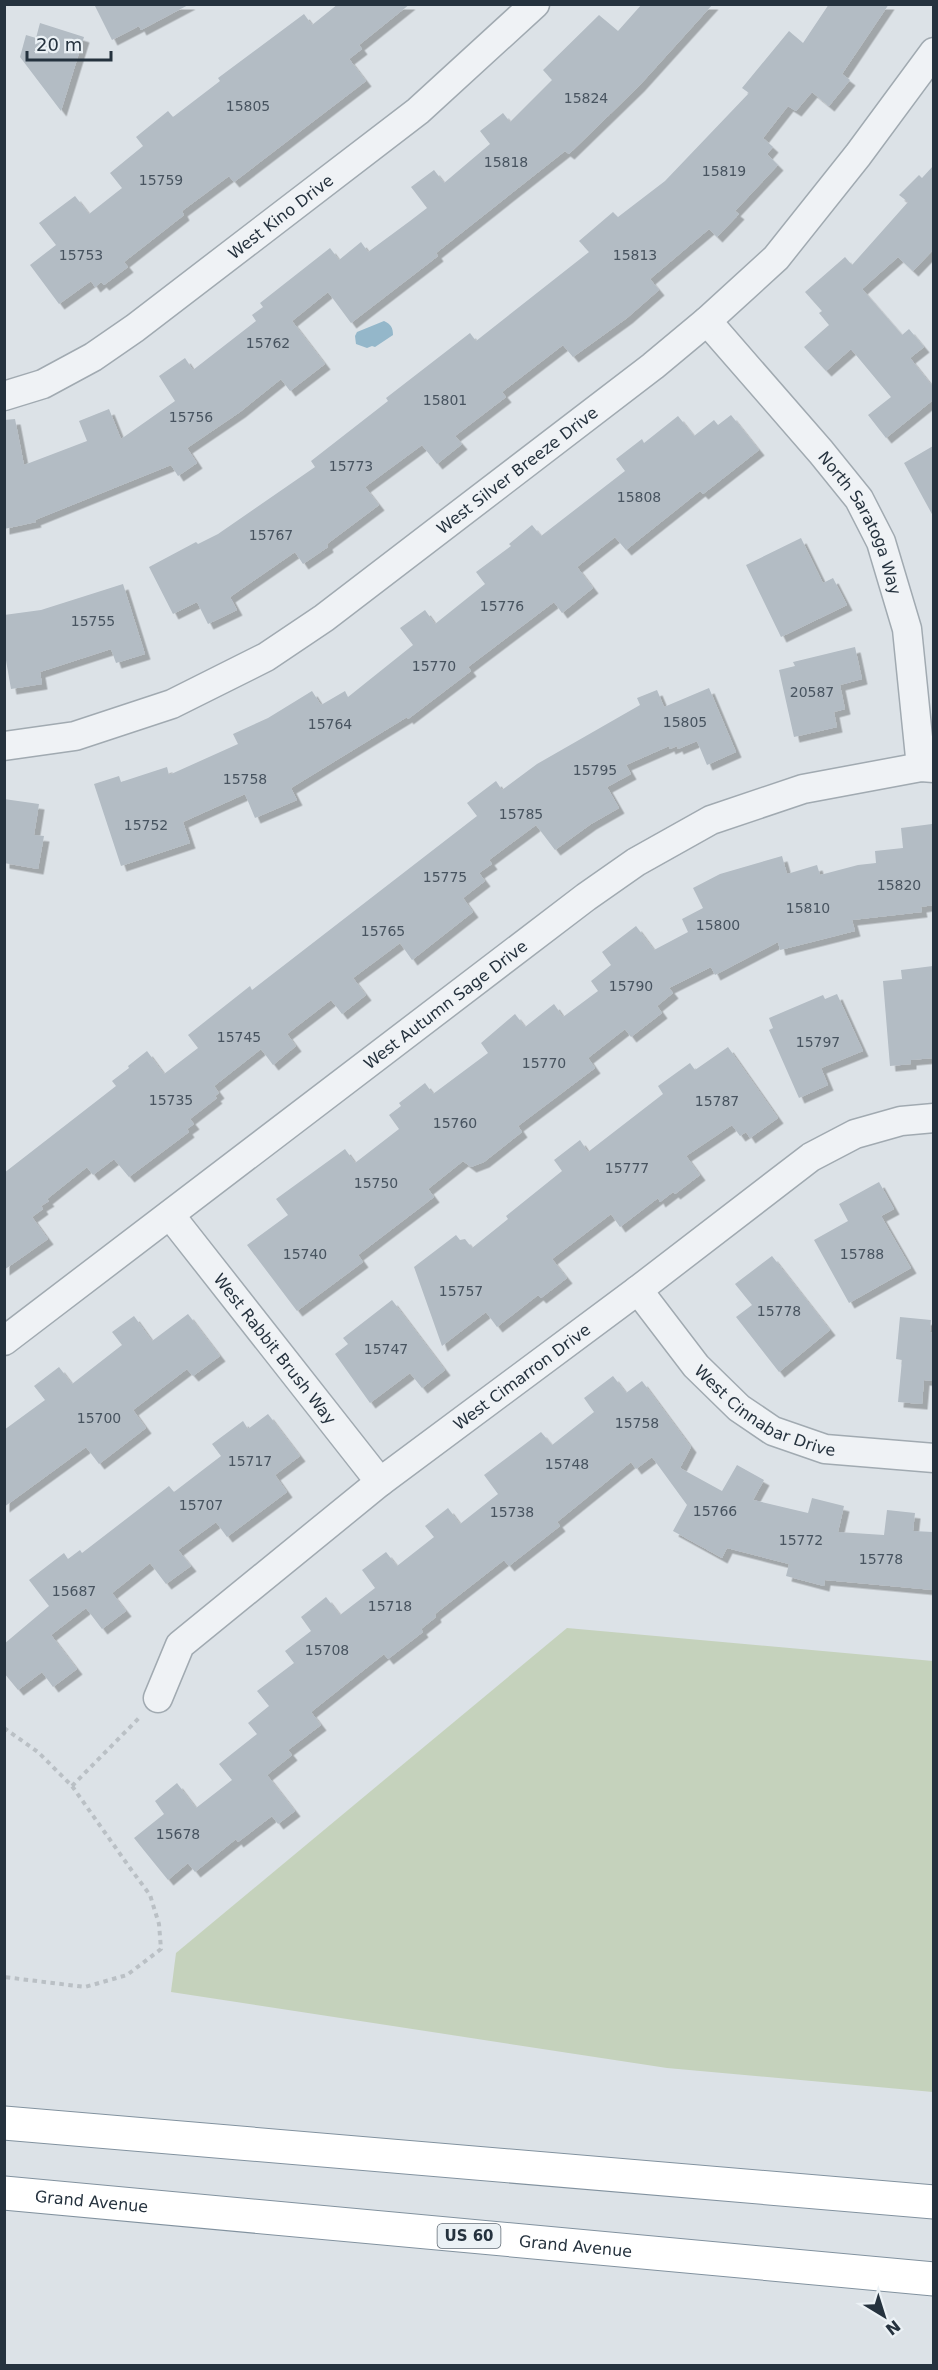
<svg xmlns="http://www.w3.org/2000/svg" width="938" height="2370" viewBox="0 0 938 2370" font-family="'DejaVu Sans',sans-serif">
<defs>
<filter id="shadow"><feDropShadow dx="5.5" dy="5.5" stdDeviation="0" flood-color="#0004"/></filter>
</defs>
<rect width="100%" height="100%" fill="#dce2e7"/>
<path fill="#c5d2bc" d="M567 1628 933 1661V2092L667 2068 171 1992 176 1953Z"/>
<path fill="#94b7ca" d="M384 321C391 324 393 328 393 335L375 347 372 346 367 348 356 344 355 336 357 332Z"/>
<path fill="#b3bcc4" filter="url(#shadow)" d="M94 4H190L141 30 139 26 112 40Z
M338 4H410L359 45 362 49 349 59 366 81 234 182 229 176 182 211 184 215 124 262 128 267 104 285 101 282 95 287 91 281 59 304 30 265 56 245 39 223 75 196 89 214 122 188 110 173 143 146 136 137 168 111 173 117 220 81 218 78 304 14 312 25Z
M642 4H713L639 86 569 154 565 151 436 253 438 256 351 323 328 292 292 321 325 364 290 391 281 379 240 412 187 448 197 463 178 476 171 465 35 520 36 522 4 529V420L15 419 24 465 87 441 79 421 109 409 121 439 175 401 159 376 185 358 193 370 256 321 252 315 263 307 260 303 330 248 339 260 361 242 368 252 410 221 427 208 411 187 434 170 444 183 490 144 480 131 503 113 510 122 552 80 543 70 599 15 618 31Z
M829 4H889L842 74 850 80 829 106 812 92 796 111 788 106 763 138 773 147 767 154 778 165 735 211 739 214 717 237 709 229 650 279 659 290 627 318 573 357 563 345 502 392 506 397 455 436 462 444 437 464 422 445 365 487 379 505 327 544 328 547 303 564 295 552 230 597 237 610 208 624 197 602 173 614 149 567 196 542 198 544 218 534 315 467 311 461 388 401 386 398 470 333 476 341 589 252 579 241 613 212 618 217 665 181 749 93 742 88 789 31 803 43Z
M40 23 84 37 61 111 20 57 26 35 36 38Z
M933 166V250L913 271 898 257 862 289 902 335 909 329 924 347 910 358 933 387V400L886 438 868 415 891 397 851 349 826 371 804 347 829 325 819 313 822 311 805 292 845 257 852 265 908 202 899 195 919 175 922 178Z
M731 415 759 450 703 494 700 491 626 550 615 537 577 567 593 588 562 613 554 602 468 667 471 671 408 719 407 717 291 788 297 800 255 818 245 794 183 822 190 843 121 866 94 784 119 776 121 782 167 767 169 775 238 744 233 734 268 718 312 691 321 705 345 691 348 697 413 645 400 628 425 610 435 624 485 584 476 572 511 546 509 544 532 525 541 536 625 471 616 459 642 439 644 443 678 416 694 436 714 420 718 425Z
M933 446V516L904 463Z
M801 538 823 583 833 578 847 605 781 637 746 565Z
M123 584 145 654 116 663 111 649 40 672 42 684 11 689 4 649V615L41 610Z
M855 647 862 679 840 685 845 709 834 712 837 727 794 737 779 670 795 666 793 662Z
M709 688 736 752 707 765 697 741 678 749 677 746 670 749 669 746 626 765 631 774 607 787 619 808 591 824 555 850 536 825 489 860 492 864 479 873 485 881 463 898 473 912 412 960 400 943 353 978 366 995 342 1014 331 1000 287 1034 296 1046 273 1065 261 1049 214 1086 219 1093 215 1096 217 1098 190 1119 194 1124 187 1129 189 1132 129 1177 114 1159 93 1175 87 1167 47 1199 49 1201 41 1206 43 1209 32 1217 48 1239 4 1270V1173L116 1086 112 1081 129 1068 128 1066 147 1051 164 1074 198 1048 188 1035 250 986 252 990 477 816 467 803 496 781 502 790 537 764 640 705 637 698 657 690 664 707Z
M4 799 39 804 34 835 44 836 38 869 4 863Z
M932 824 933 905 921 907 922 912 852 920 855 931 780 950 778 942 715 975 711 967 669 988 673 993 657 1006 662 1013 631 1037 625 1029 588 1058 595 1068 518 1126 522 1132 484 1162 471 1167 463 1161 428 1189 434 1197 358 1255 363 1262 297 1311 247 1245 288 1215 276 1199 345 1149 355 1163 399 1129 389 1115 401 1106 399 1103 425 1083 433 1094 488 1053 481 1043 515 1014 525 1027 554 1004 563 1017 598 991 591 981 611 965 602 952 636 926 654 950 688 932 682 919 703 908 693 888 720 874 782 856 787 874 817 865 820 875 858 865 876 863 875 851 903 848 901 828Z
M933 966V1058L911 1060V1064L890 1066 883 981 902 979 901 970Z
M837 994 863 1051 821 1068 828 1085 799 1098 769 1030 773 1028 769 1018 823 995 825 999Z
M728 1047 778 1118 750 1138 746 1132 740 1136 732 1125 686 1156 700 1175 675 1194 673 1192 660 1202 658 1198 620 1227 611 1214 552 1259 567 1278 541 1298 538 1295 497 1327 486 1312 442 1346 414 1267 456 1235 460 1240 465 1239 472 1248 508 1219 506 1216 562 1171 554 1160 580 1140 588 1152 663 1094 658 1086 690 1063 695 1070Z
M879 1182 894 1209 881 1216 911 1268 849 1303 814 1240 848 1221 839 1204Z
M772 1256 830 1330 779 1372 736 1317 752 1305 735 1284Z
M392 1300 445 1370 422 1388 410 1373 370 1403 335 1354 348 1344 343 1338Z
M188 1314 220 1356 193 1376 187 1369 133 1410 146 1428 99 1464 86 1447 4 1507V1430L45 1400 34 1386 59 1367 72 1384 122 1345 112 1332 134 1316 152 1341Z
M900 1317 931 1320 930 1332 933 1333V1381L924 1380 922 1404 898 1402 902 1360 896 1359Z
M613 1376 626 1393 642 1381 691 1447 680 1468 722 1491 737 1465 764 1480 753 1500 808 1513 812 1498 844 1506 838 1532 884 1535 887 1510 915 1513 913 1531 933 1532V1590L825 1580 824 1586 786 1576 789 1564 727 1548 722 1558 673 1531 687 1505 652 1457 636 1469 631 1462 557 1522 560 1526 509 1566 504 1560 435 1614 436 1617 421 1629 423 1632 388 1659 384 1654 311 1712 321 1725 288 1750 292 1755 267 1775 295 1811 278 1824 272 1816 238 1842 236 1839 195 1872 188 1863 168 1880 134 1838 164 1814 155 1801 177 1783 196 1808 232 1780 219 1764 257 1734 248 1723 269 1706 257 1691 294 1663 285 1651 311 1631 301 1617 326 1597 340 1615 375 1588 362 1570 386 1552 397 1566 434 1537 425 1526 448 1508 460 1524 498 1494 484 1475 541 1432 552 1445 594 1412 584 1398Z
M268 1414 300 1456 275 1475 287 1492 227 1537 216 1522 178 1550 191 1566 166 1584 150 1563 112 1593 126 1611 102 1629 86 1608 51 1635 77 1669 53 1687 42 1672 18 1690 4 1673V1644L49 1606 29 1580 64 1553 68 1559 80 1550 82 1553 169 1486 174 1492 221 1456 212 1444 243 1421 248 1429Z"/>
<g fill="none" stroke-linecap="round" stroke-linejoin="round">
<g stroke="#a1aab1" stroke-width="31">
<g id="street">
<path id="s1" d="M707 321 821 452 859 499 881 542 907 629 921 767"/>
<path id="s2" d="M4 396 43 384 93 357 135 328 418 111 535 4"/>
<path id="s3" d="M4 746 75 736 172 704 266 657 324 618 653 366 707 321 776 258 858 155 934 52"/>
<path id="s4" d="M170 1215 380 1482"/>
<path id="s5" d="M638 1290 696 1366 739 1408 773 1431 825 1449 934 1458"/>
<path id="s6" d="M4 1341 586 897 636 862 711 820 803 789 921 767 934 768"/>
<path id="s7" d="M158 1698 180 1645 380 1482 638 1290 811 1157 855 1134 901 1121 934 1118"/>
</g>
</g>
<g stroke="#82929f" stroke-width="35">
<g id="highway">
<path d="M4 2123 934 2202"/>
<path id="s8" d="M4 2193 934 2279"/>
</g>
</g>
<path stroke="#bac0c5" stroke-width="4" stroke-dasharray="4.5 4.5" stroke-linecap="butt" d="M4 1728 38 1752 72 1786 130 1868 150 1895 159 1924 161 1949 127 1975 85 1987 4 1977
M72 1786 139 1718"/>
<use href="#street" stroke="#eff2f5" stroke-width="28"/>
<use href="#highway" stroke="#fff" stroke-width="33"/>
</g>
<g text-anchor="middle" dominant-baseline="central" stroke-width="4.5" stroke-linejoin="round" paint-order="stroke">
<g font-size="14" fill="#485460">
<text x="586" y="98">15824</text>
<text x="248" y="106">15805</text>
<text x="506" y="162">15818</text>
<text x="724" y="171">15819</text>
<text x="161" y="180">15759</text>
<text x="81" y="255">15753</text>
<text x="635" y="255">15813</text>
<text x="268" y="343">15762</text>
<text x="445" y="400">15801</text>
<text x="191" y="417">15756</text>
<text x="351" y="466">15773</text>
<text x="639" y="497">15808</text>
<text x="271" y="535">15767</text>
<text x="502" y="606">15776</text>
<text x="93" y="621">15755</text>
<text x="434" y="666">15770</text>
<text x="812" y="692">20587</text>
<text x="685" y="722">15805</text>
<text x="330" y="724">15764</text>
<text x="595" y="770">15795</text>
<text x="245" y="779">15758</text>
<text x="521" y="814">15785</text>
<text x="146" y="825">15752</text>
<text x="445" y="877">15775</text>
<text x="899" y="885">15820</text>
<text x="808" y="908">15810</text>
<text x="718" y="925">15800</text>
<text x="383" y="931">15765</text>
<text x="631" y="986">15790</text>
<text x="239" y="1037">15745</text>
<text x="818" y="1042">15797</text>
<text x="544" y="1063">15770</text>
<text x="171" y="1100">15735</text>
<text x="717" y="1101">15787</text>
<text x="455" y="1123">15760</text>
<text x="627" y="1168">15777</text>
<text x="376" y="1183">15750</text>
<text x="305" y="1254">15740</text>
<text x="862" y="1254">15788</text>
<text x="461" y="1291">15757</text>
<text x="779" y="1311">15778</text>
<text x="386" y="1349">15747</text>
<text x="99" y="1418">15700</text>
<text x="637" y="1423">15758</text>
<text x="250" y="1461">15717</text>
<text x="567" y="1464">15748</text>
<text x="201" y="1505">15707</text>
<text x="715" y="1511">15766</text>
<text x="512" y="1512">15738</text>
<text x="801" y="1540">15772</text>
<text x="881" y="1559">15778</text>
<text x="74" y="1591">15687</text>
<text x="390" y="1606">15718</text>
<text x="327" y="1650">15708</text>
<text x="178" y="1834">15678</text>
</g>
<rect fill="#ebf1f5" stroke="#606b75" stroke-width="1.5" x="437.5" y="2224" width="63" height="24" rx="4.5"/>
<g font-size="15" font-weight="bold" fill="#25323e">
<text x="469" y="2236">US 60</text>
</g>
<g font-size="16" fill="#25323e" stroke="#ebf1f5">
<text stroke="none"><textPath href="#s2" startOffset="332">West Kino Drive</textPath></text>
<text stroke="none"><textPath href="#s3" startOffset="592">West Silver Breeze Drive</textPath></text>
<text stroke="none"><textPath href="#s1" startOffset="256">North Saratoga Way</textPath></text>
<text stroke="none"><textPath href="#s6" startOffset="555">West Autumn Sage Drive</textPath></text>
<text stroke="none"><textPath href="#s4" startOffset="170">West Rabbit Brush Way</textPath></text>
<text stroke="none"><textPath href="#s7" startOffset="492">West Cimarron Drive</textPath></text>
<text stroke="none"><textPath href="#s5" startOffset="180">West Cinnabar Drive</textPath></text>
<text stroke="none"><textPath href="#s8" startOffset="88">Grand Avenue</textPath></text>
<text stroke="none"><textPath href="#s8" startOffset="574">Grand Avenue</textPath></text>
</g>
</g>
<rect width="938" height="2370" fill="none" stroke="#25323e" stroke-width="12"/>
<g transform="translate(884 2316) rotate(142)" stroke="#ebf1f5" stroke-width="4.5" paint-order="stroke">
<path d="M0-4.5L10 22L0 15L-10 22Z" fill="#25323e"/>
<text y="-9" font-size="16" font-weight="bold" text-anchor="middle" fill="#25323e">N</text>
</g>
<path d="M27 51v9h84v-9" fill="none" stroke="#25323e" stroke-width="3"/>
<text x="36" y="51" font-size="18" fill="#25323e" stroke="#ebf1f5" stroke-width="4.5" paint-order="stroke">20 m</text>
</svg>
